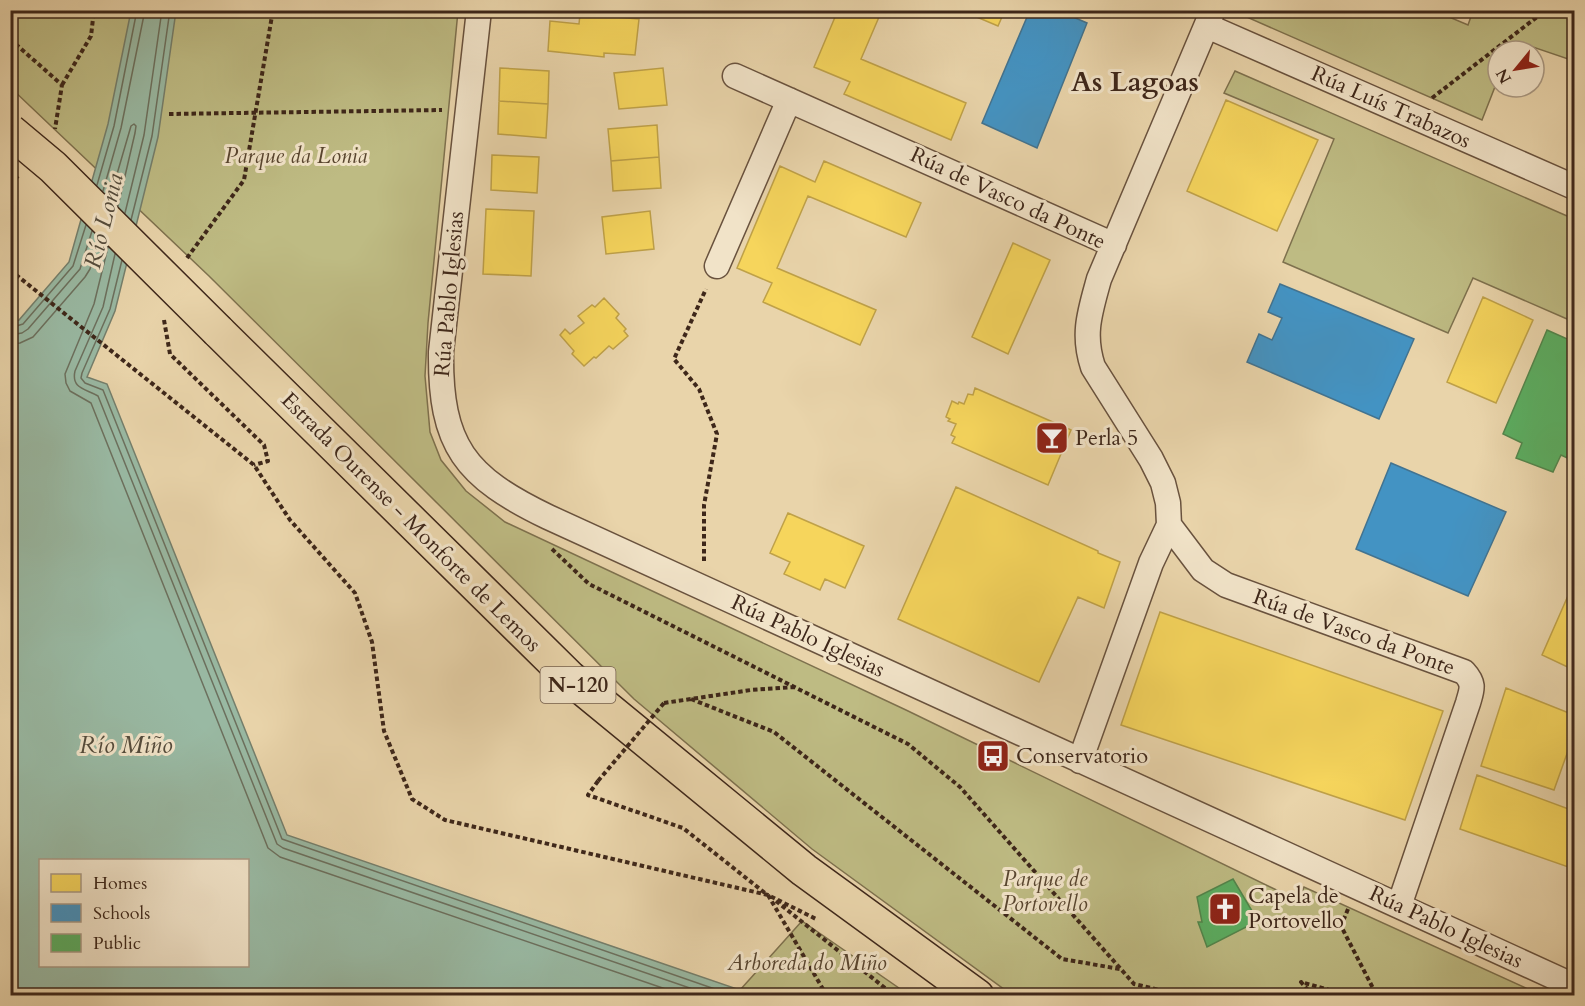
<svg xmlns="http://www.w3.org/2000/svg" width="1585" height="1006" viewBox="0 0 1585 1006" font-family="Cardo,serif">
<rect width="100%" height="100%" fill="#e9d4aa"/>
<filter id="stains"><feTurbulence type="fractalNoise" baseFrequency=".00333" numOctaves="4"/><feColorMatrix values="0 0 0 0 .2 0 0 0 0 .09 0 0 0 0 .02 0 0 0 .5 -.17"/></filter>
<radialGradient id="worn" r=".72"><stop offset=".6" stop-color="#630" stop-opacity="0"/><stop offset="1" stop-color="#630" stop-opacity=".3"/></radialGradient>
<path fill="#bebb83" stroke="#7e714e" stroke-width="1.5" d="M11 11H458L428 323 425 376 430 432 441 460 466 491 505 522 906 710 1299 901 1304 887 1526 988 1531 995H1013L1008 992 812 849 634 699 209 276 11 88Z
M1244 11H1435L1468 25 1473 11H1574V61L1524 44 1513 51H1498V79L1482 120 1242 15Z
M1235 71 1574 219V322L1473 278 1448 333 1283 262 1334 139 1224 93Z
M802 921 909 995 741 996 740 990Z"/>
<path fill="#99b9a3" stroke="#757f6c" stroke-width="1.5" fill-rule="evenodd" d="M131 11H176L158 137 115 311 87 377 107 384 287 835 740 990 741 995H11L10 322 19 320 69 262 108 124ZM40 860H248V966H40Z"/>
<path fill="#f6d55c" stroke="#bfa148" stroke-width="1.5" d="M838 10H882L861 59 966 103 951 140 844 94 850 82 814 67Z
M960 10H1005L998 26Z
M580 14 639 19 635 55 604 53V57L548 51 550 21 579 24Z
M500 68 549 71 548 104 499 101Z
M663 68 667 105 619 109 614 73Z
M1226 100 1318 140 1277 231 1187 191Z
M499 101 548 104 546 138 498 134Z
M657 125 659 157 611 161 608 129Z
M492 155 539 157 537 193 491 190Z
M659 157 661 188 613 191 611 161Z
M824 161 921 203 906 237 808 196 777 268 876 310 860 345 763 302 772 283 737 268 780 166 815 182Z
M486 209 534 211 531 276 483 274Z
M650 211 654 249 606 254 602 217Z
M1013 243 1050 260 1008 354 972 337Z
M1483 297 1533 320 1496 403 1447 382Z
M604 298 619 314 616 318 626 329 624 331 628 336 613 349 609 346 596 358 594 357 584 366 572 354 574 351 560 335 565 329 570 334 584 323 578 316 592 305 595 307Z
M975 388 1071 430 1048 485 952 443 955 437 951 435 956 424 948 421 950 419 946 417 952 401 958 404 959 402 964 404 968 394 973 395Z
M956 487 1098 551V553L1120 562 1104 608 1078 597 1039 682 898 619Z
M788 513 864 546 845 588 825 579 820 590 784 574 790 562 770 553Z
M1574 582V670L1542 655Z
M1160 612 1443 711 1405 820 1121 725Z
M1506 688 1574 715V734L1554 790 1481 766Z
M1477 775 1574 811V869L1460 829Z"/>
<path fill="#4393c3" stroke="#427390" stroke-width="1.5" d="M1030 10H1057L1087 23 1037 148 982 123Z
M1280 284 1414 339 1379 419 1247 362 1259 334 1272 340 1282 318 1268 312Z
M1391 463 1506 512 1468 596 1356 549Z"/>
<path fill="#5aae61" stroke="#52864c" stroke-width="1.5" d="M1547 330 1574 342V461L1561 455 1553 472 1516 458 1522 443 1503 434Z
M1233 879 1258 921 1207 947 1198 922H1202L1197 897Z"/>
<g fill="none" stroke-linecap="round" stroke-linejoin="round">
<path stroke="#6c705e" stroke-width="1.5" d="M97 185 114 126 137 10
M103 191 121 128 145 10
M110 198 131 126 134 124 136 126 135 133 118 206
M125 213 144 135 162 10
M131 220 152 136 170 10
M108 247 94 304 65 374 66 383 70 391 91 403 268 848 280 857 686 996
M115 254 103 307 75 371C71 389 86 389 98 396L277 844 283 848 713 996
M122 260 110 309 82 373 81 378 85 383 103 390 282 839 735 996
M10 328 23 324 73 266 86 225
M10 335 22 333 28 329 80 269 92 231
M10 344 20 343 33 337 85 277 90 269 99 238"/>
<g stroke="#69523e" stroke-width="27">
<path id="street" d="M479 10 441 352C440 446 465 477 548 517L1574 986
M1207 26 1574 187
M735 76 1114 245
M717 266 789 100
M1169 525 1203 570 1226 585 1464 672C1475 684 1472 689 1468 703L1399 906
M1080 761 1151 563 1169 525 1168 503 1163 483 1151 459 1093 367C1082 334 1090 312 1099 279L1213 10"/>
</g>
<g stroke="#3e271a" stroke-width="36">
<path id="highway" d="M218 331 570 678 804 870 977 996"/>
</g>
<path stroke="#3e271a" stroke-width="4" stroke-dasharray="4.5 3" stroke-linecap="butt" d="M10 39 62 85 55 129
M62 85 91 36 94 10
M1432 98 1546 10
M169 114 442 110
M10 184 18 176
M187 258 244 180 273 10
M10 270 254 465 290 520 355 593 372 642 384 731 412 799 445 820 768 895 816 919
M164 320 170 354 264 445 268 461 254 465
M552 549 589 584 908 744 960 787 1134 984 1185 996
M704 561V505L717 434 699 389 674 359 706 289
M691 699 774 732 1062 959 1120 969
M664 703 751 690 794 687
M598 781 588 795 683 828 765 893
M768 895 827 996
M776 901 895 996
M1348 909 1341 926 1377 996
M1313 996 1301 982 1351 996"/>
<use href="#street" stroke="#f1e3c8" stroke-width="24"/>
<use href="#highway" stroke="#e9d4aa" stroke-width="33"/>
<g stroke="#3e271a" stroke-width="36" stroke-linecap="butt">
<path id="highway-bridge" d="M10 131 53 167 218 331"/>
</g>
<path stroke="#3e271a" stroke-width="4" stroke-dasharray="4.5 3" stroke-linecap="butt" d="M598 781 664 703"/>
<use href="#highway-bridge" stroke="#e9d4aa" stroke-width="33"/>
</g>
<defs>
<g id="bar-square" transform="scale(1.725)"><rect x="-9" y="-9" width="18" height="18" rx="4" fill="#8f2418" stroke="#f1e3c8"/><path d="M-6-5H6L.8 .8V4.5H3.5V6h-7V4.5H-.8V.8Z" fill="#fff"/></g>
<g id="bus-square" transform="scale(1.725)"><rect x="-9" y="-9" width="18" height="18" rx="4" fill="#8f2418" stroke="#f1e3c8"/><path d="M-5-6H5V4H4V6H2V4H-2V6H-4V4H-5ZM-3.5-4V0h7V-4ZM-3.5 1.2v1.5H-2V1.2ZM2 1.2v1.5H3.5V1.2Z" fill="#fff"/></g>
<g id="church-square" transform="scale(1.725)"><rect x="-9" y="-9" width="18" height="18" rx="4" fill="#8f2418" stroke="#f1e3c8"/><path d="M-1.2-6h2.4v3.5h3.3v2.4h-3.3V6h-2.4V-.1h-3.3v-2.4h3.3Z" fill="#fff"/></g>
</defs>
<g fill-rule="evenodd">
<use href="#bar-square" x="1052" y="438"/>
<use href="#bus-square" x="993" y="756"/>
<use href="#church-square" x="1225" y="909"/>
</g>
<g text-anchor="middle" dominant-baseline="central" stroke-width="6" stroke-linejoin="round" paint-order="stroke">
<rect fill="#f1e3c8" stroke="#745f4e" stroke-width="1.5" x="540.5" y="667" width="75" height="36" rx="4.5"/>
<g font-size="21" font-weight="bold" fill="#3e271a">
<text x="578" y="685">N-120</text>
</g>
<g font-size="22" fill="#3e271a" stroke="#f1e3c8">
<text transform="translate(1391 107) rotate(24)">Rúa Luís Trabazos</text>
<text transform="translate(1008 198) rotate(25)">Rúa de Vasco da Ponte</text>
<text transform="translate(449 294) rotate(-85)">Rúa Pablo Iglesias</text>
<text transform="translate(411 522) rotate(45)">Estrada Ourense - Monforte de Lemos</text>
<text transform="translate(1354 632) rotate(20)">Rúa de Vasco da Ponte</text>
<text transform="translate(808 636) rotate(25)">Rúa Pablo Iglesias</text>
<text transform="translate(1446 927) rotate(25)">Rúa Pablo Iglesias</text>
</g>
<g font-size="22" font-style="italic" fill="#58452f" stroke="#f1e3c8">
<text x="296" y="156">Parque da Lonia</text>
<text x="1045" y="879">Parque de<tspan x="1045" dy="25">Portovello</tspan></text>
<text x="807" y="963">Arboreda do Miño</text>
</g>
<g font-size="22" fill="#3e271a" stroke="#f1e3c8" text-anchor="start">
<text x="1075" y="438">Perla 5</text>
<text x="1016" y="756">Conservatorio</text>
<text x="1248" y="896">Capela de<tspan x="1248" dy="25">Portovello</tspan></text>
</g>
<g font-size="24" font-style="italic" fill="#554c3c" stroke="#f1e3c8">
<text transform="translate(104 221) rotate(-76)">Río Lonia</text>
<text x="126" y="745">Río Miño</text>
</g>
<g font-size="28" font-weight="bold" fill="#3e271a" stroke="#f1e3c8">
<text x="1135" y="82">As Lagoas</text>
</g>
</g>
<rect width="1585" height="1006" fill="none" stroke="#e9d4aa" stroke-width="36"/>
<rect x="12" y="12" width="1561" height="982" fill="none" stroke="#3e271a" stroke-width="3"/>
<rect x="18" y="18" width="1549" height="970" fill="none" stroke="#3e271a" stroke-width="1.5"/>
<rect x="39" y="859" width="210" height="108" fill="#f1e3c8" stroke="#a99882" stroke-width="1.5"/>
<rect x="51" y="874" width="30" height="18" fill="#f6d55c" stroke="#a99882" stroke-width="1.5"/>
<text x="93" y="889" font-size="18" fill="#3e271a">Homes</text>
<rect x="51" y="904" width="30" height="18" fill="#4393c3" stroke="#a99882" stroke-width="1.5"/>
<text x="93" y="919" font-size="18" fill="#3e271a">Schools</text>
<rect x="51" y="934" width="30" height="18" fill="#5aae61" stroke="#a99882" stroke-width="1.5"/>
<text x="93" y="949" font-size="18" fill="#3e271a">Public</text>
<g transform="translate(1516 69) rotate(240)"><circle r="28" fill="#f1e3c8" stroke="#a99882" stroke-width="1.5"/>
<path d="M0-4.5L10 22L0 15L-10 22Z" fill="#8f2418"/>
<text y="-9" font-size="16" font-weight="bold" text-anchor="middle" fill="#3e271a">N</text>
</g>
<rect width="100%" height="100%" filter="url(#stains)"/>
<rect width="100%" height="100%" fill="url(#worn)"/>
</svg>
